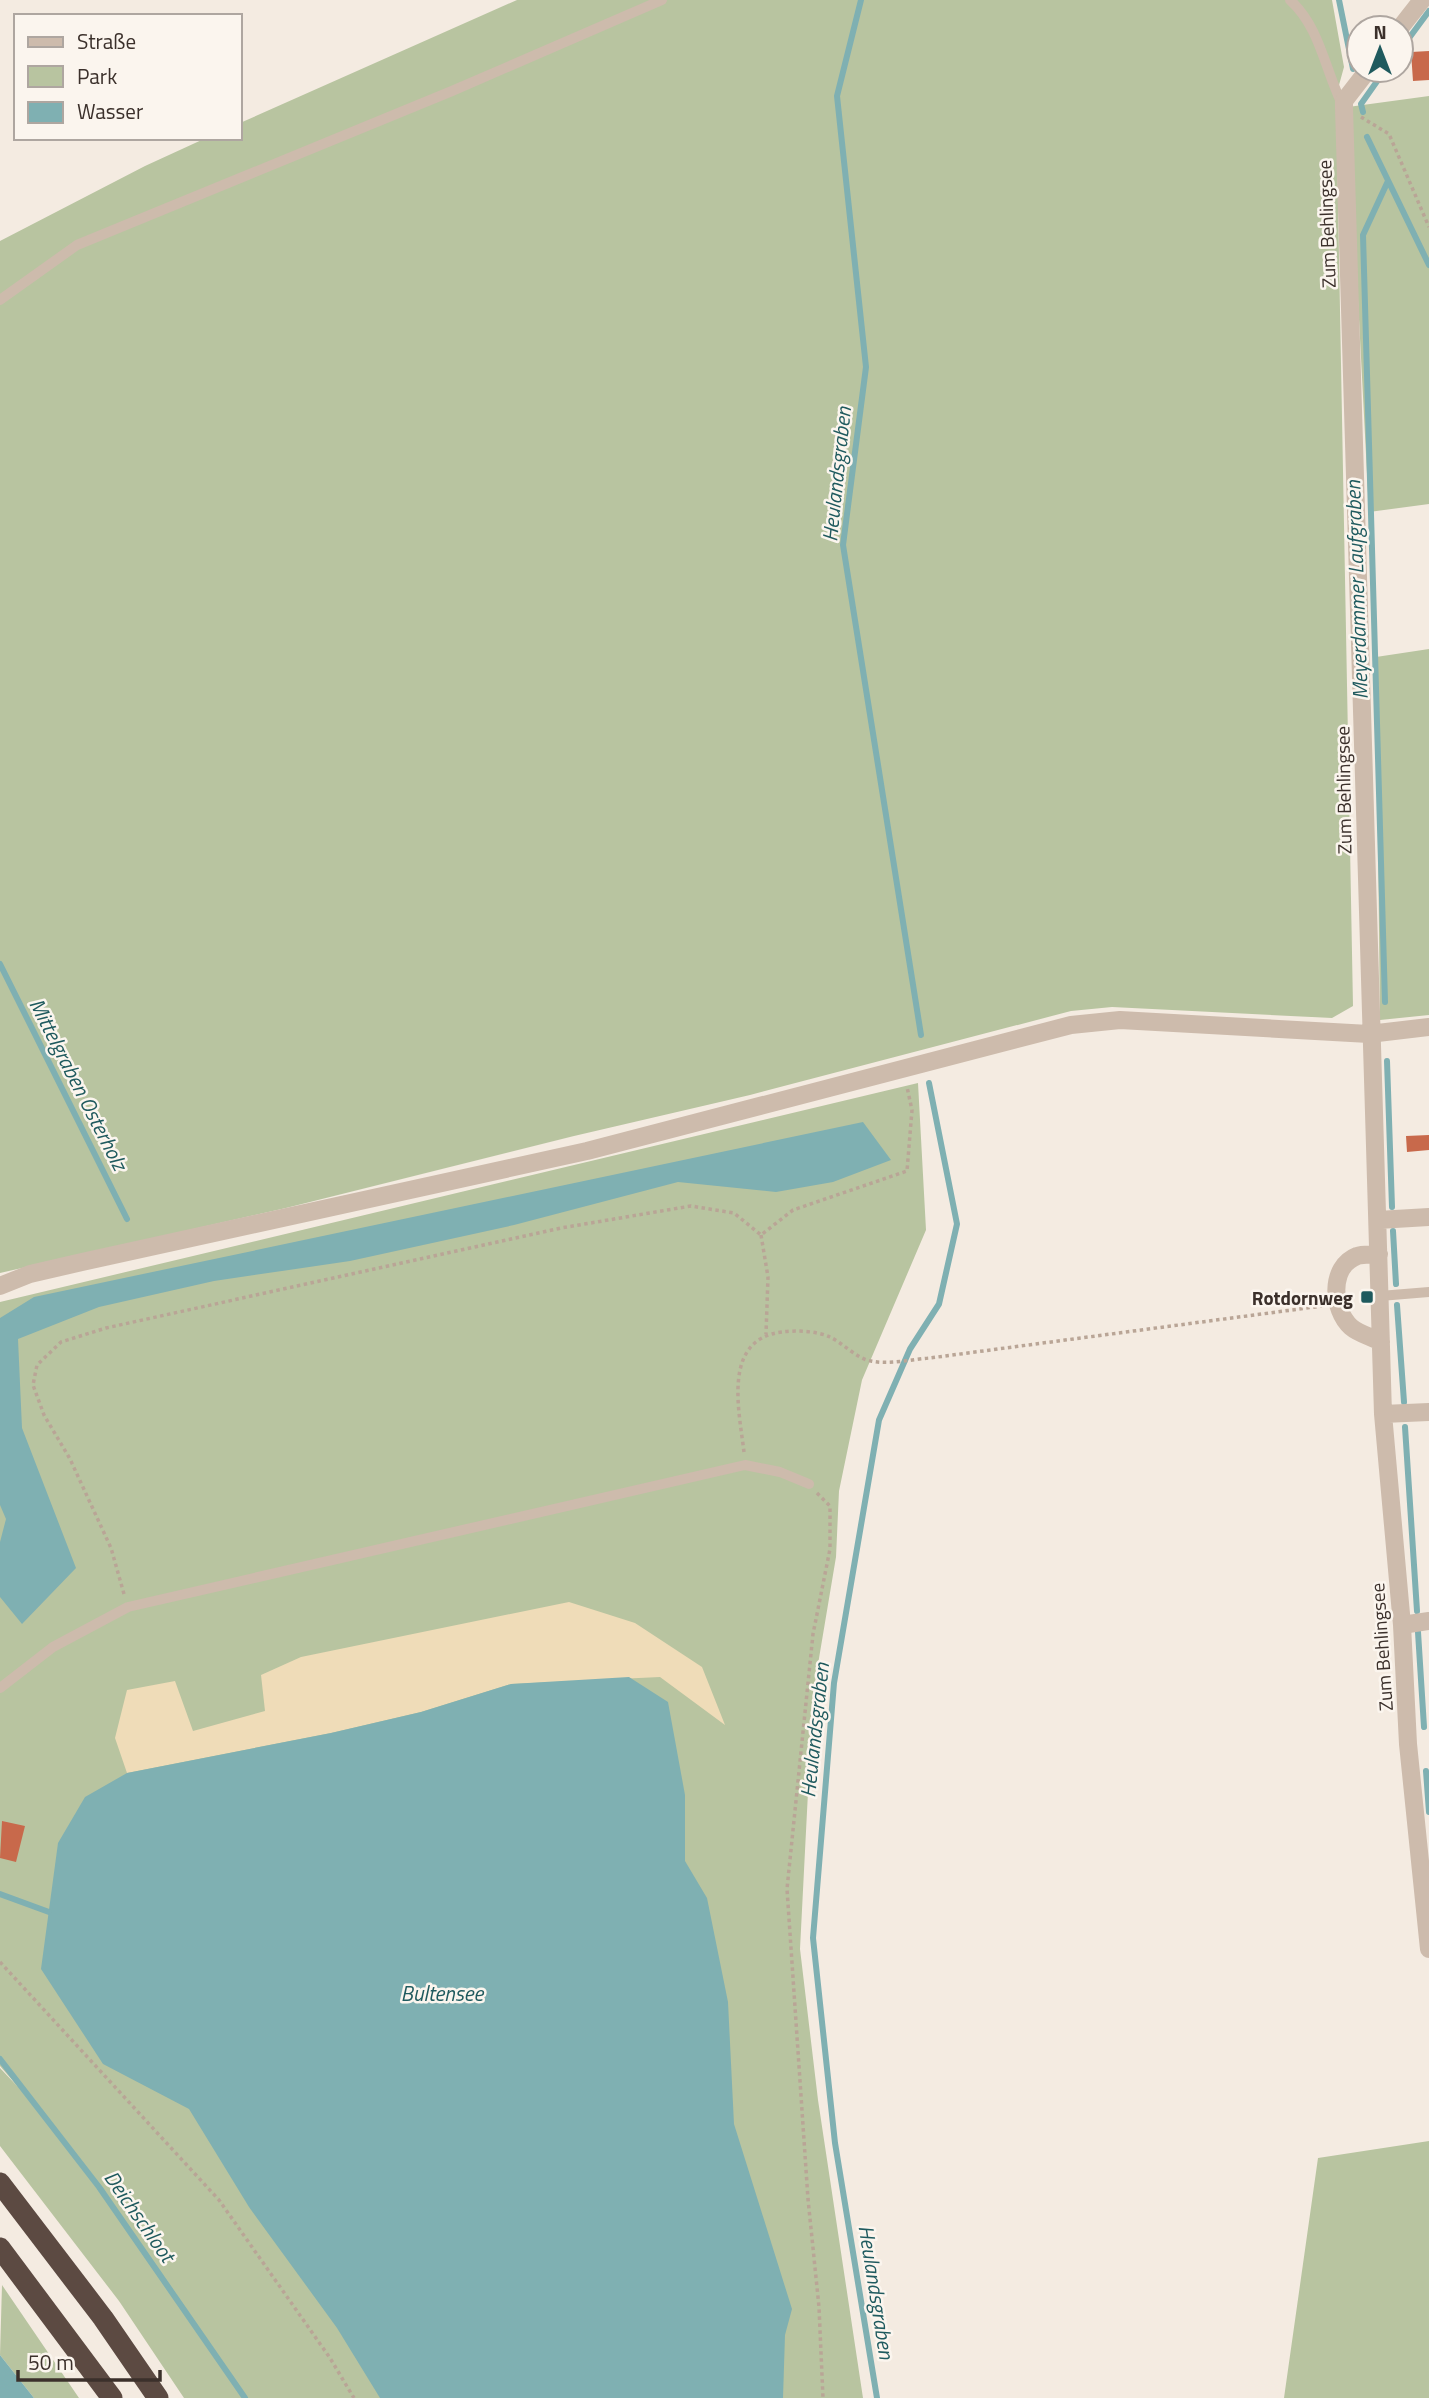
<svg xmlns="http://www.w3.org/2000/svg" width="1429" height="2398" viewBox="0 0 1429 2398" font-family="'Titillium Web',sans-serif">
<rect width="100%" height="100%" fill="#f4ebe1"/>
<path fill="#b8c4a0" d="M517 0H1332L1344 67 1336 96 1353 1006 1332 1018 1112 1007 1071 1011 750 1095 574 1136 286 1208 0 1273V241L145 166 206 138H240V123Z
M1429 96V504L1369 512 1348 107Z
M1429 649V1015L1380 1020 1376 657Z
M918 1083 926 1230 862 1380 839 1491 836 1557 813 1694 800 1949 818 2100 863 2398H184L119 2301 0 2146V2068L19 2088 0 2066V1302Z
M1429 2141V2398H1284L1318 2158Z
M2 2285 79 2398H34L0 2355Z"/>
<path fill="#efdcb8" d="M569 1602 635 1623 702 1667 725 1725 660 1677 511 1684 421 1712 331 1733 127 1773 115 1738 127 1690 175 1681 193 1731 265 1711 261 1675 301 1657Z"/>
<path fill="#7fb0b2" d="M863 1122 891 1160 833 1182 776 1192 678 1182 514 1225 350 1261 214 1281 99 1307 18 1339 22 1428 76 1568 22 1624 0 1597V1542L6 1519 0 1505V1318L34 1297Z
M629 1677 668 1702 685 1795V1861L707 1898 728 2002 734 2124 792 2309 785 2335 783 2398H380L337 2328 249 2207 189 2109 103 2064 41 1969 58 1843 85 1797 127 1773 331 1733 421 1712 511 1684Z
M0 2355 34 2398H0Z"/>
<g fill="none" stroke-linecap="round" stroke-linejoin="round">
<path stroke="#7fb0b2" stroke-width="6" d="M861 0 837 96 866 367 843 545 921 1035
M1339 0 1353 69
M1401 49 1429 11
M1363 112 1361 104 1385 70
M1367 137 1429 265
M0 964 127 1219
M1385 1002 1363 235 1388 181
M1387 1061 1392 1207
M1393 1231 1396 1284
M1397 1305 1404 1402
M1405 1427 1417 1611
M1418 1632 1424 1727
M1426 1771 1429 1812
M0 1894 49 1912
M0 2059 99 2187 245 2398
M877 2398 835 2143 813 1938 834 1683 879 1420 910 1349 939 1304 957 1224 929 1083"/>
</g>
<path fill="#c8694b" d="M1429 51V80L1413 81 1411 52Z
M1429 1135V1150L1407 1152 1406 1136Z
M2 1821 25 1826 16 1862 0 1858Z"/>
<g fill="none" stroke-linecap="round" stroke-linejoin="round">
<path stroke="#b9a596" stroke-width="3.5" stroke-dasharray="3.5 3.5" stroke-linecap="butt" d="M1361 117 1389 134 1429 227
M761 1235 768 1277 766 1334
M744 1452C739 1410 722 1339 782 1332 796 1330 817 1331 830 1337 843 1343 857 1359 871 1361 889 1365 913 1359 930 1358L1322 1306
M817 1493 830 1506V1549L813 1634 787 1889 808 2199 819 2307 823 2398
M124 1594 111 1548 70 1459 44 1415 33 1385 37 1365 61 1342 106 1328 561 1228 691 1206 734 1213 761 1235 793 1210 907 1171 912 1110 907 1087
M0 1962 219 2200 330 2358 354 2398"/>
<path stroke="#cdbbac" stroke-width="10" d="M1290 0C1321 28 1325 72 1344 108
M0 300 77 245 452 91 662 0
M1380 1296 1429 1292
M0 1688 53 1647 128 1607 745 1465 780 1472 809 1484"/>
<path stroke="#cdbbac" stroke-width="18" d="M1400 28 1422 0
M1368 70 1344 101V108L1383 1414 1402 1625 1408 1744 1429 1949
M1378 1220 1429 1217
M1379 1254C1372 1255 1363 1254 1357 1256 1329 1267 1332 1310 1351 1327 1359 1334 1372 1337 1381 1342
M0 1286 30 1274 82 1262 587 1151 1071 1025 1120 1020 1369 1034 1429 1027
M1383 1414 1429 1412
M1402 1625 1429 1621"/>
<path stroke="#5c4a42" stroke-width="21" d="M0 2183 103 2318 158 2398
M0 2248 112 2398"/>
</g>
<rect fill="#1f5a5e" stroke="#fbf5ee" stroke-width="2.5" x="1360" y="1290" width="14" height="14" rx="3.5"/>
<g text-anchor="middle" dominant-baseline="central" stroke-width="5" stroke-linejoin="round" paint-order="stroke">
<g font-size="19" fill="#3b302b" stroke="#fbf5ee">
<text transform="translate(1326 224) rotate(-92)">Zum Behlingsee</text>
<text transform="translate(1343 790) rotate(-91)">Zum Behlingsee</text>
<text transform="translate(1381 1647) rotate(-94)">Zum Behlingsee</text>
</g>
<g font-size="19" font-weight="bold" fill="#3b302b" stroke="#fbf5ee" text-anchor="end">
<text x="1353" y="1297">Rotdornweg</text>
</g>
<g font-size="21" font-style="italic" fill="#1f5a5e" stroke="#fbf5ee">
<text transform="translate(836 474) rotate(-84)">Heulandsgraben</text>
<text transform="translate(1356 590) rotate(-92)">Meyerdammer Laufgraben</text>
<text transform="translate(79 1084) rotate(63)">Mittelgraben Osterholz</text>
<text transform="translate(814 1730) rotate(-84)">Heulandsgraben</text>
<text x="442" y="1993">Bultensee</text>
<text transform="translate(140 2216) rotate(55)">Deichschloot</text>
<text transform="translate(877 2292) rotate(81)">Heulandsgraben</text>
</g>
</g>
<rect x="14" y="14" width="228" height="126" fill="#fbf5ee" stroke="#aea6a0" stroke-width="2"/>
<rect x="28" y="37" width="35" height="10" fill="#cdbbac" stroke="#aea6a0" stroke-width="2"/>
<text x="77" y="49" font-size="21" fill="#3b302b">Straße</text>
<rect x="28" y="66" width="35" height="21" fill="#b8c4a0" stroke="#aea6a0" stroke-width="2"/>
<text x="77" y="84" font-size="21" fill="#3b302b">Park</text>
<rect x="28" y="102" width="35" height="21" fill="#7fb0b2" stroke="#aea6a0" stroke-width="2"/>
<text x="77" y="119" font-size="21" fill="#3b302b">Wasser</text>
<g transform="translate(1380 49)"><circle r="33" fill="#fbf5ee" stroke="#aea6a0" stroke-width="2"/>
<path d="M0-5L12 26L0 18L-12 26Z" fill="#1f5a5e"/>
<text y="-10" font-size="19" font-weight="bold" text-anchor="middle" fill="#3b302b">N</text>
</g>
<path d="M18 2370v10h142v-10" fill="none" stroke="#3b302b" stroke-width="3.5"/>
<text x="28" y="2370" font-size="21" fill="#3b302b" stroke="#fbf5ee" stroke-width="5" paint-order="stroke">50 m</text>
</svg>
